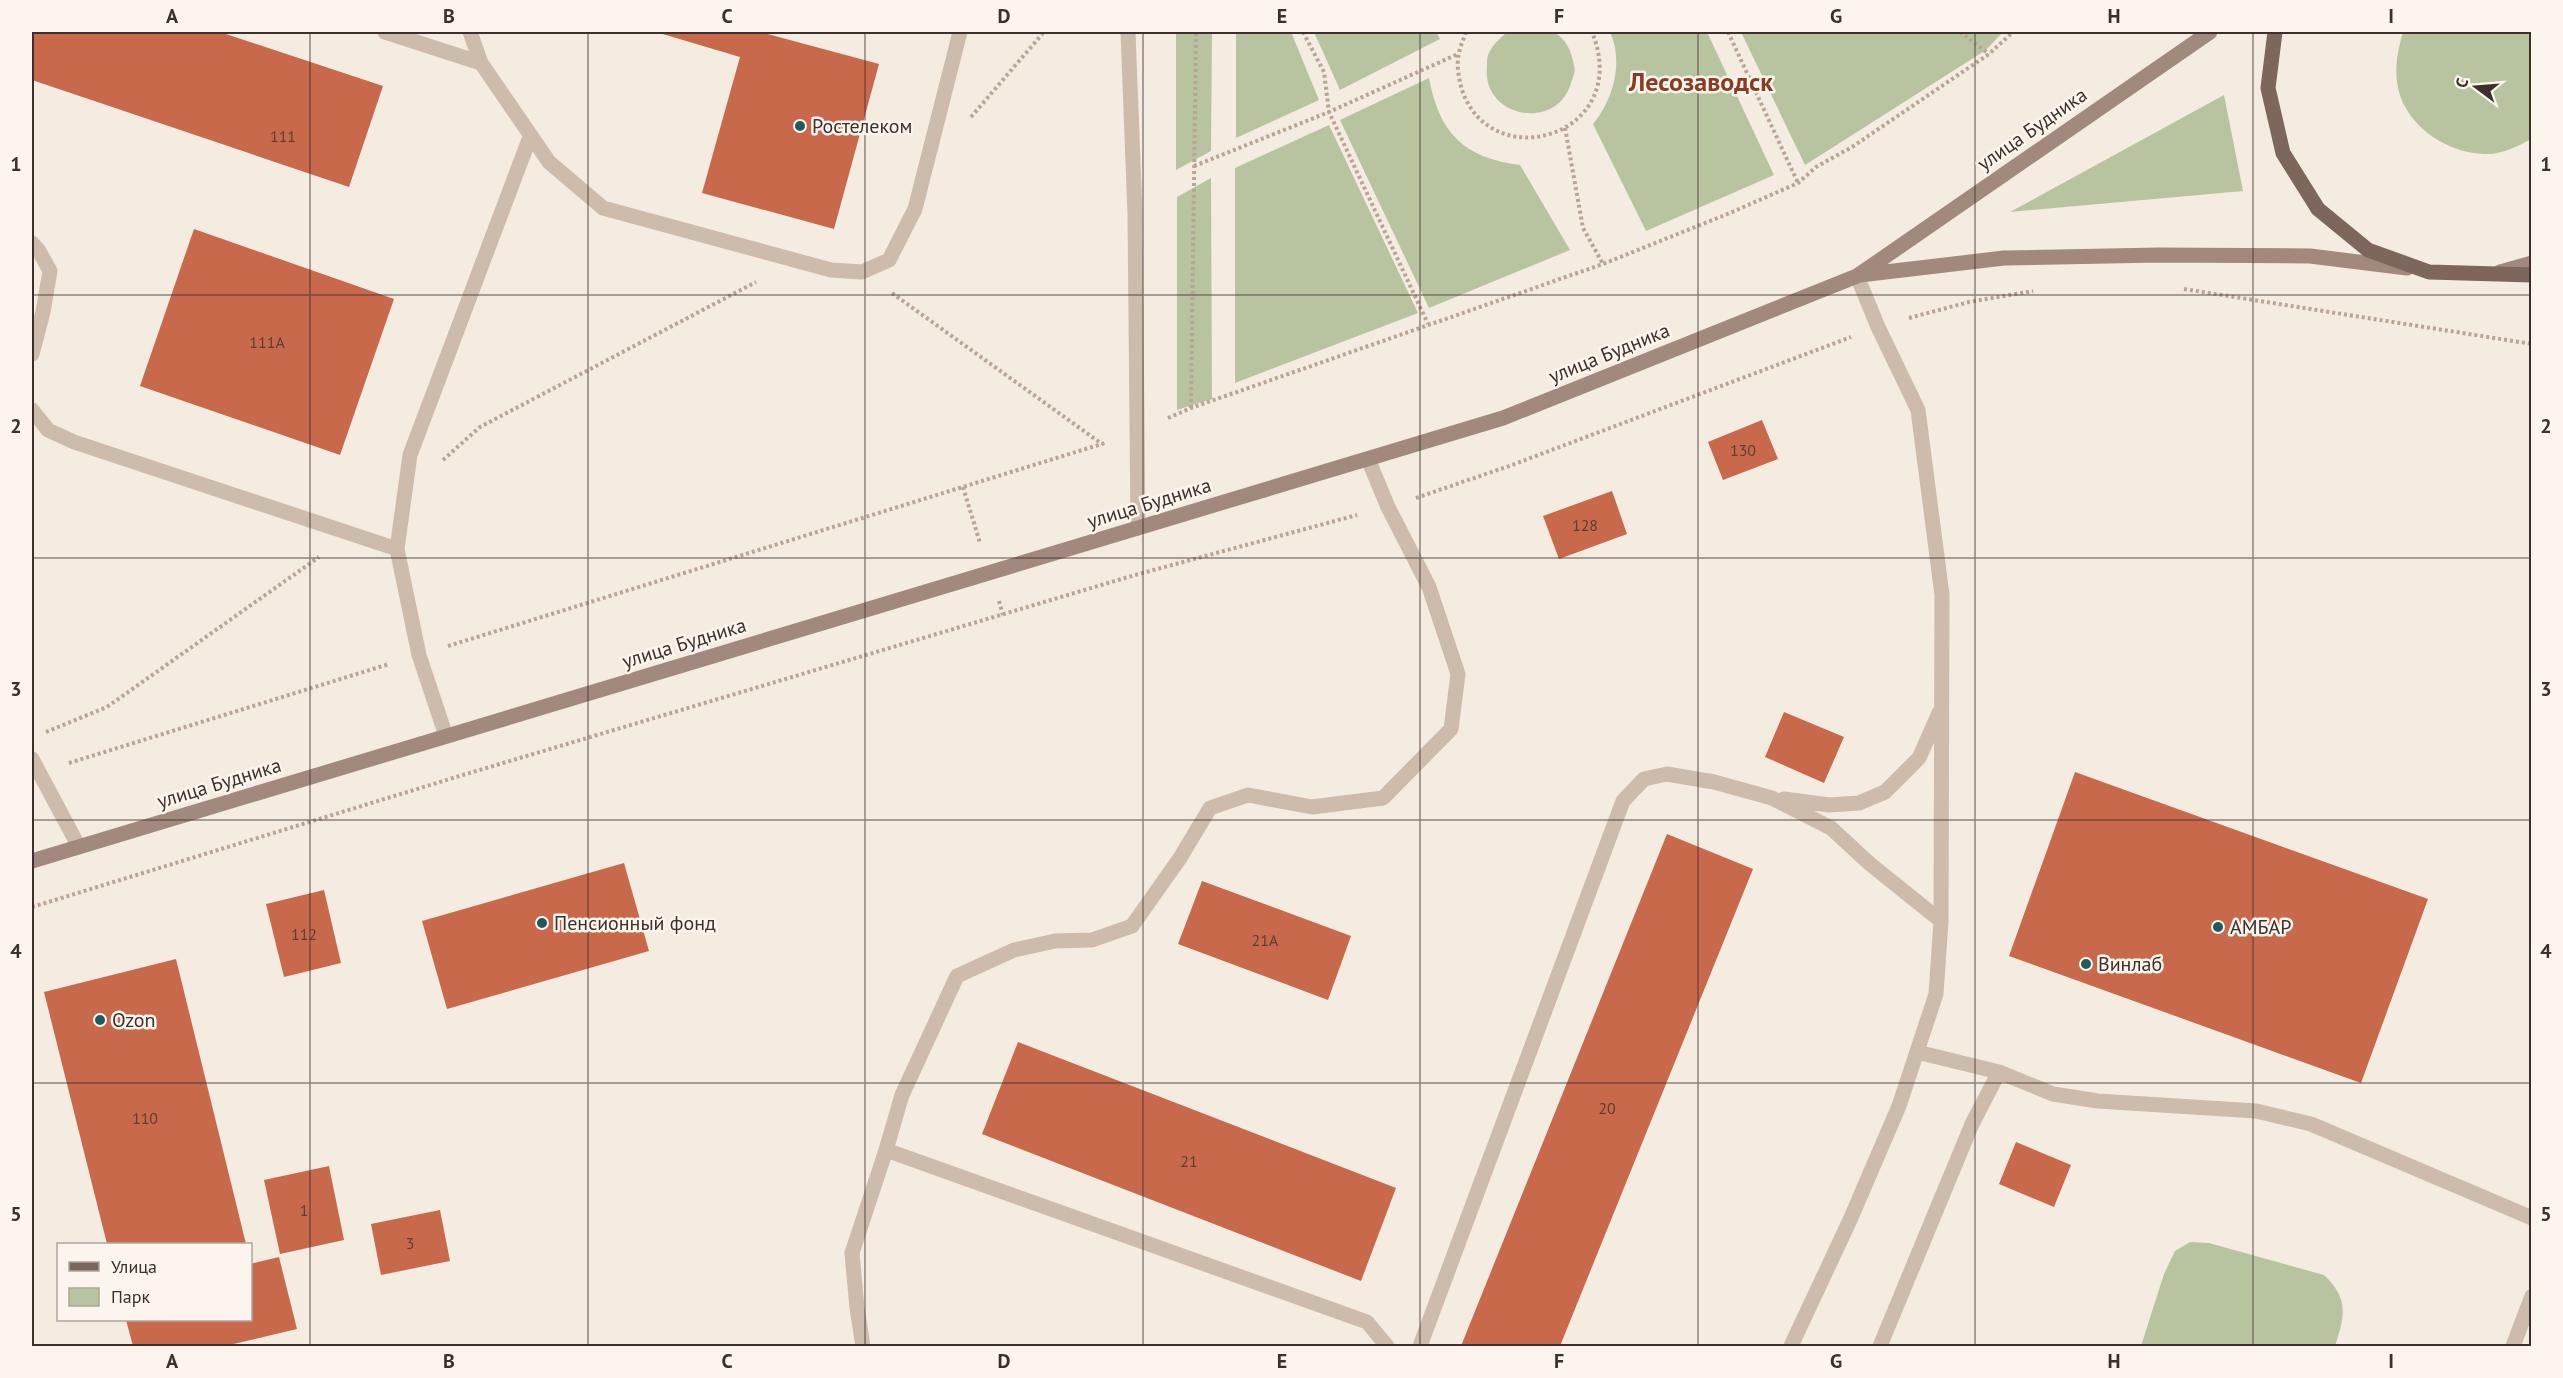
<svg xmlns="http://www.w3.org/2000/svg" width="2563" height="1378" viewBox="0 0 2563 1378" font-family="'PT Sans',sans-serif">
<rect width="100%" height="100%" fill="#f4ebe1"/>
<path fill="#b8c4a0" d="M1176 32H1212L1211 151 1176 170Z
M1236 32H1291L1319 100 1236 138Z
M1314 32H1436L1440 39 1340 90Z
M1507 32H1553C1567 39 1571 51 1574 65 1576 72 1573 77 1571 83 1557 132 1481 118 1487 66 1487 62 1487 56 1489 53 1492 45 1501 38 1507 32Z
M1610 32H1707L1774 175 1646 231 1593 124C1613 100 1624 62 1610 32Z
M1741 32H2003L1986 50 1805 165Z
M2403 32H2531V139C2517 147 2501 155 2483 154 2444 152 2402 123 2397 82 2395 64 2398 49 2403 32Z
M1429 78C1439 133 1464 158 1520 165L1570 250 1429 308 1340 120Z
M2224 95 2243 191 2010 212Z
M1329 125 1418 313 1235 383V168Z
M1211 178 1212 399 1177 410V197Z
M2190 1242 2209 1243 2324 1275C2349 1299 2345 1315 2335 1346H2141L2164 1274 2175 1251Z"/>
<path fill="#c8694b" d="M32 32H220L383 86 349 187 32 80Z
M656 32H760L879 64 834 229 702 193 740 57Z
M194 229 394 299 340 455 140 386Z
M1762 420 1778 459 1723 480 1708 442Z
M1612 491 1627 534 1559 559 1543 516Z
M1784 712 1844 737 1824 783 1765 757Z
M2075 772 2428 899 2361 1083 2009 956Z
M1667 834 1753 869 1560 1346H1461Z
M624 863 649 951 447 1009 422 921Z
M1202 881 1351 936 1328 1000 1178 944Z
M324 890 341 963 284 977 266 904Z
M176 959 246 1244H107L44 992Z
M1018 1042 1396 1188 1361 1281 982 1134Z
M2016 1142 2071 1165 2054 1207 1999 1184Z
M329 1166 344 1240 280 1254 264 1180Z
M440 1210 450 1261 381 1275 371 1224Z
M279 1257 297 1329 225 1346H133L126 1320H250V1264Z"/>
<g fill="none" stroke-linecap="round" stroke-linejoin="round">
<path stroke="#b9a596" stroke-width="4" stroke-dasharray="3 3" stroke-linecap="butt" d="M1303 32 1324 72 1329 112 1428 324
M1466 32C1464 39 1460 46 1459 53 1456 65 1459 79 1462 90 1492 178 1634 135 1592 32
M1728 32 1798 183
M1960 32 1989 54
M971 117 1044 32
M1565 128 1583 228 1603 264
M1194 166 1329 112 1458 54
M2184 289 2532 344
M892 293 1102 444
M1909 318 1969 302 2033 291
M1191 408 1196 32
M1168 418 1191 408 1603 264 1730 213 1798 183 1816 167 1852 147 1989 54 2013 32
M443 460 480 427 756 282
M963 487 980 543
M1416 498 1512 465 1851 337
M999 601 1003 615
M448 646 1105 443
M46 732 107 707 319 557
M69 763 389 664
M32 907 466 774 1135 575 1357 515"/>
<path stroke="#cdbbac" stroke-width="15" d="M385 32 481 63 549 162 603 208 831 270 862 272 889 260 915 209 960 32
M470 32 481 63
M1128 32 1135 214 1138 528
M32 243 39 251 50 271 43 312 32 354
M32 410 48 430 74 442 397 549
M446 736 419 655 397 549 410 455 530 137
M32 759 79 847
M1784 799 1829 805 1859 803 1885 792 1919 758 1939 713
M1917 1052 1999 1072 2053 1094 2098 1101 2256 1111 2311 1124 2532 1218
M886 1150 1367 1322 1387 1346
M863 1346 857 1308 852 1253 886 1150 902 1095 957 976 1014 950 1055 941 1092 940 1132 926 1180 858 1210 808 1248 795 1312 807 1383 798 1451 729 1458 674 1429 587 1388 507 1368 459
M1420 1346 1623 801 1644 779 1667 774 1714 782 1772 798 1831 828 1870 864 1941 921
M1791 1346 1850 1220 1899 1106 1936 994 1941 921 1942 595 1918 410 1878 327 1857 276
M1880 1346 1972 1124 1999 1072
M2513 1346 2532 1296"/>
<path stroke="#a18a7d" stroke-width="15" d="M2500 272 2532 263
M1860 275 2004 258 2159 255 2310 256 2407 268
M32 861 1503 418 1857 276 2210 32"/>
<path stroke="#7d675c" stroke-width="15" d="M2275 32 2268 88 2283 153 2318 209 2368 250 2429 272 2532 275"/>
</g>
<path fill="none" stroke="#3b302b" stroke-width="1.5" stroke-opacity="0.55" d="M310 32V1346M588 32V1346M865 32V1346M1143 32V1346M1420 32V1346M1698 32V1346M1975 32V1346M2253 32V1346M32 295H2532M32 558H2532M32 820H2532M32 1083H2532"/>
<g fill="#1f5a5e" stroke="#fbf5ee" stroke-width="2">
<circle cx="800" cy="126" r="6"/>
<circle cx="542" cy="923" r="6"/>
<circle cx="2218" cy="927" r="6"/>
<circle cx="2086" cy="964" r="6"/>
<circle cx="100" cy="1020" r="6"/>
</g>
<g text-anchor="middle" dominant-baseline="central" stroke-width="5" stroke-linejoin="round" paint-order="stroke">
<g font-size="16" fill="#5e3e33">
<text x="283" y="136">111</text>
<text x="267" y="342">111А</text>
<text x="1743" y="450">130</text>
<text x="1585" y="525">128</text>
<text x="304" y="934">112</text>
<text x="1265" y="940">21А</text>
<text x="1607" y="1108">20</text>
<text x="145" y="1118">110</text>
<text x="1189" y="1161">21</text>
<text x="304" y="1210">1</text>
<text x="410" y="1243">3</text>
</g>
<g font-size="20" fill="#3b302b" stroke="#fbf5ee" text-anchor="start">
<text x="812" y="126">Ростелеком</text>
<text x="554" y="923">Пенсионный фонд</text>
<text x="2230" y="927">АМБАР</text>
<text x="2098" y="964">Винлаб</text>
<text x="112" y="1020">Ozon</text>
</g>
<g font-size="20" fill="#3b302b" stroke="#fbf5ee">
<text transform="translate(2032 129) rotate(-35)">улица Будника</text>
<text transform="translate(1609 353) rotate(-22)">улица Будника</text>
<text transform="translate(1149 503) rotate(-17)">улица Будника</text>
<text transform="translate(684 643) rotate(-17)">улица Будника</text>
<text transform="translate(219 783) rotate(-17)">улица Будника</text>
</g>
<g font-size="26" font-weight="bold" fill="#8c3b22" stroke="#fbf5ee">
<text x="1701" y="81">Лесозаводск</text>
</g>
</g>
<rect width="2563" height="1378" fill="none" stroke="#fbf5ee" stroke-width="66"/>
<rect x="57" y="1243" width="195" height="78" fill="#fbf5ee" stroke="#aea6a0" stroke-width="1.5"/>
<rect x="69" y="1262" width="30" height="9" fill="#7d675c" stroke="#aea6a0" stroke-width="1.5"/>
<text x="111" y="1273" font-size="18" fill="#3b302b">Улица</text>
<rect x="69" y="1288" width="30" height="18" fill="#b8c4a0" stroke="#aea6a0" stroke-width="1.5"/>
<text x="111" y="1303" font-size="18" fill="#3b302b">Парк</text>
<g transform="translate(2476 87) rotate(286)" stroke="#fbf5ee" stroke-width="4.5" paint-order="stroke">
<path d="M0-4.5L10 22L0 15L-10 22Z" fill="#3b302b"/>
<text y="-9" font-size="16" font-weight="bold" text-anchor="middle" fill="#3b302b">С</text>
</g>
<rect x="33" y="33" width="2497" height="1312" fill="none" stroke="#3b302b" stroke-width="2"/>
<g font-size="20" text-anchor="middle" font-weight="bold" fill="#3b302b">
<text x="172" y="23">A</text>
<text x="449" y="23">B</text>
<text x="727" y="23">C</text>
<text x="1004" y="23">D</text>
<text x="1282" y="23">E</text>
<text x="1559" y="23">F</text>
<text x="1836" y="23">G</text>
<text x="2114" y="23">H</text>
<text x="2391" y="23">I</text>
<text x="16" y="171">1</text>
<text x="2546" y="171">1</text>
<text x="16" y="433">2</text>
<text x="2546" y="433">2</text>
<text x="16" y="696">3</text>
<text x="2546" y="696">3</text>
<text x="16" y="958">4</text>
<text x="2546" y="958">4</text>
<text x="16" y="1221">5</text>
<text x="2546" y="1221">5</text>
<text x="172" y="1368">A</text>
<text x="449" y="1368">B</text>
<text x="727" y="1368">C</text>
<text x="1004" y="1368">D</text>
<text x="1282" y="1368">E</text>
<text x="1559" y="1368">F</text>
<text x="1836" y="1368">G</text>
<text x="2114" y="1368">H</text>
<text x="2391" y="1368">I</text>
</g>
</svg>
